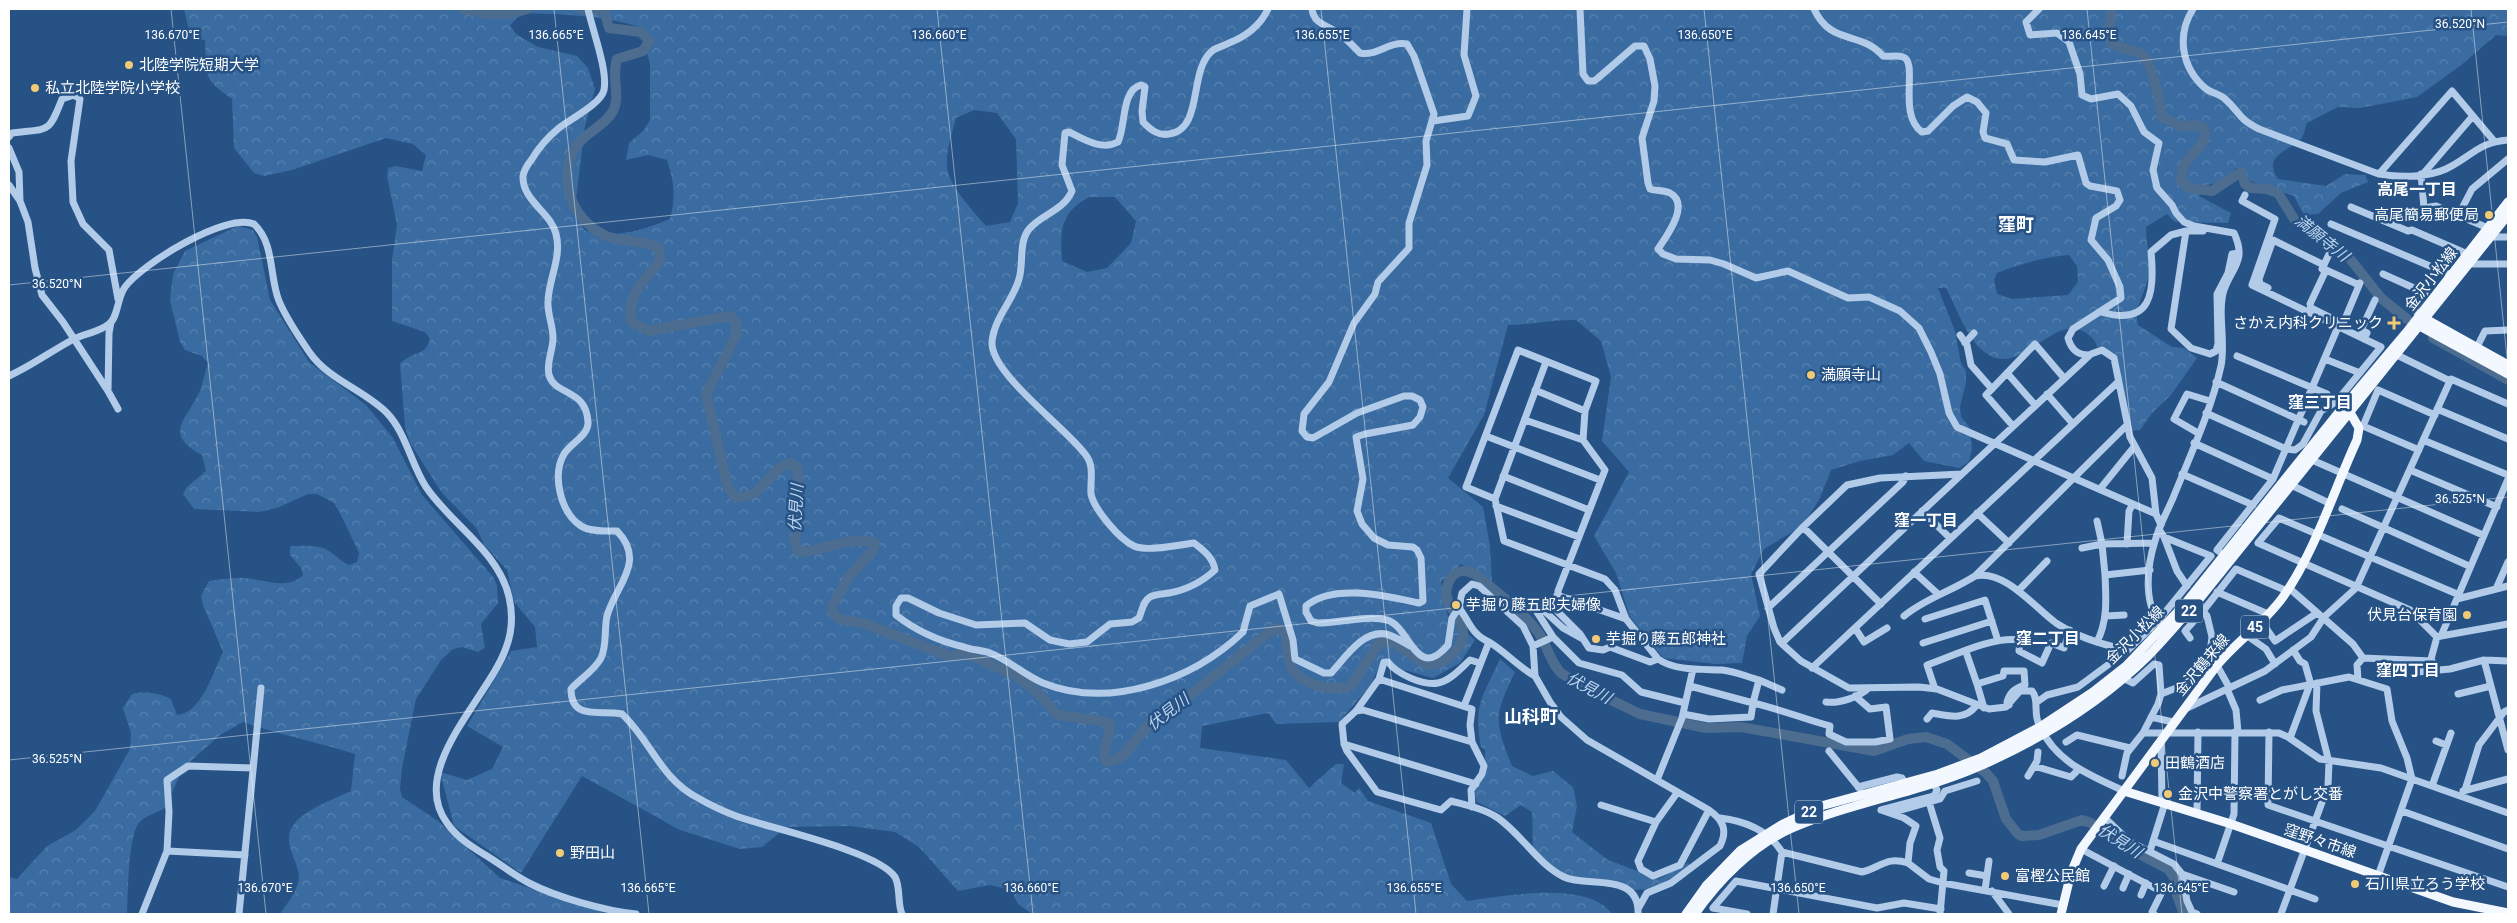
<svg xmlns="http://www.w3.org/2000/svg" width="2517" height="923" viewBox="0 0 2517 923" font-family="Roboto,'Noto Sans JP',sans-serif">
<defs>
<pattern id="forest-crowns" width="20" height="18" patternUnits="userSpaceOnUse" patternTransform="scale(1.25)"><rect width="20" height="18" fill="#3b6ca1"/><path d="M2 6a3 3 0 1 1 6 0M12 15a3 3 0 1 1 6 0" fill="none" stroke="#5882af"/></pattern>
</defs>
<rect width="100%" height="100%" fill="#265285"/>
<path fill="url(#forest-crowns)" fill-rule="evenodd" d="M184 9H2508V36L2496 35 2460 66 2417 97 2360 108 2338 107 2307 123C2305 128 2304 135 2301 139 2290 151 2261 155 2278 179L2326 186 2345 174 2365 175 2368 182 2341 193 2318 214 2304 215 2294 196 2250 181 2236 168 2222 182 2206 185 2199 196 2231 213 2228 223 2175 222 2167 214 2146 227C2146 242 2150 256 2149 271 2148 290 2133 306 2138 325L2172 347 2184 348 2197 358 2171 395 2152 413 2140 430 2132 431 2130 428 2113 353 2097 347C2096 341 2093 339 2089 335 2056 308 2024 376 1989 355 1968 343 1957 309 1946 288H1938L1955 331 1961 363 1966 371V382L1960 407 1961 417 1970 428 1972 449 1969 462 1959 468 1924 461 1909 443 1893 455 1860 461 1831 470 1819 500 1808 517 1794 531 1764 549 1751 574 1760 616 1747 636 1742 663 1716 664 1663 658 1630 617 1616 573 1594 536 1629 472 1602 441 1611 377 1601 341 1576 320C1553 319 1531 325 1508 325L1484 415 1448 478 1483 507 1490 546 1492 582 1461 564 1441 582 1448 617 1475 640 1460 663 1433 678 1400 669 1384 657 1370 686 1339 722 1276 724 1268 713 1202 726 1200 748 1286 760 1309 788 1336 764H1344L1341 783 1355 793 1359 788 1368 801 1431 823 1451 884 1467 901C1503 896 1588 880 1612 914H1032L1018 904 1011 890 990 885 958 891 919 847 895 832 850 826 787 827 762 847 740 849 680 830 582 776 521 873 454 826 440 772 467 780 492 769 503 747 467 726 511 651 537 647 535 627 514 602 507 570 484 545 477 529 442 493 410 443 405 427 400 364C411 351 426 357 430 339L425 332 392 321V260L397 225 387 176 388 168 396 166 422 171 426 155 413 144 386 138 292 170 264 176 254 173 234 148 232 99C201 77 207 76 205 40L191 39ZM522 13C562 14 602 15 640 27L650 64V120L644 130 629 143 626 160 648 155 667 160C674 181 676 197 670 219 642 230 614 240 584 230L575 207 585 126 595 89 588 68 577 56 538 47 516 34 510 25ZM974 110 997 113 1016 139 1018 203 1010 222 986 226C974 212 953 190 948 172 944 155 952 134 956 118ZM1089 197H1115L1136 221 1131 243 1107 268 1087 272 1062 261C1060 230 1060 213 1089 197ZM2069 255 2077 266 2078 282 2068 295 2012 299 1997 294 1994 280 1997 273C2021 264 2044 257 2069 255Z
M238 226 253 230 257 237 270 300 309 362 366 405 393 438 422 495 494 578 497 586 498 603 481 624 485 648 478 652 462 647 453 649 441 660 416 699 402 768 400 789 402 797 438 821 500 878 608 914H280C287 904 299 889 299 876 298 864 289 852 289 838 288 815 334 799 351 791L355 754C318 742 280 735 243 722L220 735 183 768 165 808C156 813 144 816 138 824 128 840 128 894 127 914H9V877L17 879 47 846 76 830 95 811 130 749 131 733 123 708 132 694C144 691 160 693 171 699L177 715C202 713 213 672 223 652L203 605 201 596 209 581C220 580 232 577 244 578 264 579 287 591 303 575L301 568 290 555V546C302 546 319 544 329 551 337 556 340 561 349 565L357 562 359 553 340 513 334 503 317 494H308L277 508 259 512 194 509 183 494 187 487 206 471 202 455C163 434 185 421 199 393 203 384 205 372 208 363L202 356 185 350 180 342 170 300 173 274 185 251Z
M1500 659 1515 672C1494 716 1494 721 1512 766L1533 776 1553 771 1573 787 1577 806 1572 832 1608 860 1659 879 1688 863 1690 866 1670 882 1649 889 1633 890 1615 881 1567 877 1533 850 1532 812 1521 805 1505 816 1477 802 1473 790 1485 774V749L1481 747C1473 705 1483 696 1500 659Z"/>
<g fill="none" stroke-linecap="round" stroke-linejoin="round">
<path stroke="#a5c6e8" stroke-width="2" d="M604 9V10"/>
<path stroke="#4d6d90" stroke-width="10" d="M463 9C486 15 504 17 527 9
M582 9 604 10 609 28 641 32 649 41 643 51 617 59C611 76 621 96 613 111 604 127 584 133 575 148 557 181 572 218 604 235 620 243 642 239 659 248L660 261C645 279 625 297 632 322L648 331 730 316 736 323V336L706 394 728 487 735 497C762 501 769 468 791 463L797 467 800 501 795 540 798 551C808 556 851 534 875 543L873 550 849 577 832 606 833 614 839 619 863 623 949 656 966 653 1016 676 1037 692 1058 715 1106 722 1109 724C1112 737 1101 748 1106 761L1109 762 1123 756 1152 720 1189 696 1271 631 1278 628 1286 635C1287 644 1287 656 1291 666 1298 684 1335 694 1352 685L1380 641 1394 643 1427 665C1444 665 1464 650 1463 631 1462 614 1436 602 1451 578 1458 569 1465 570 1475 574 1496 592 1521 609 1538 632 1548 646 1549 661 1561 673L1584 687 1640 714 1706 728 1741 727 1874 751 1908 739 1926 737 1947 744 1986 773 1993 781 2006 819 2018 834 2022 836 2039 835 2082 820 2091 823 2124 846 2168 869 2177 882V895L2184 914
M2112 9 2109 29 2111 43C2121 49 2131 49 2141 54 2152 59 2160 105 2162 117L2183 127 2196 125 2204 128C2209 145 2191 152 2184 165 2182 169 2182 176 2181 181L2189 188 2212 191 2241 172 2245 184 2251 188 2267 189 2278 193 2294 219 2347 255 2381 298 2407 319
M2433 338 2508 380"/>
<path stroke="#b1cbe8" stroke-width="7" d="M588 9C592 29 608 70 604 90 601 104 570 119 559 128 548 137 539 147 532 159 528 164 524 170 523 176 522 201 551 212 556 234 562 257 549 278 548 301 547 313 553 325 553 338 553 350 546 363 549 375 555 396 586 388 588 422 589 435 571 443 564 454 552 475 560 512 581 526 590 532 606 531 617 531 647 562 615 586 607 616 604 630 607 646 601 658 595 670 580 679 571 689 571 722 601 709 622 714 651 741 660 778 698 798 710 805 723 811 736 816 769 828 878 851 895 877 901 888 897 903 902 914
M1268 9C1260 26 1247 36 1229 43 1224 46 1217 47 1212 51 1188 71 1204 129 1169 134 1158 136 1151 130 1143 122L1142 111 1145 87 1141 85C1121 90 1126 126 1118 142 1101 151 1084 139 1069 132L1065 133 1062 165 1072 191C1063 211 1044 213 1030 228 1018 241 1024 263 1019 279 1013 301 994 318 992 342 990 373 1065 427 1085 454 1095 466 1090 480 1091 494 1094 509 1119 539 1134 546 1147 552 1179 545 1194 543 1203 550 1213 557 1215 570 1203 581 1186 590 1169 593 1164 594 1155 594 1150 597 1143 601 1142 611 1139 618L1132 622 1110 624 1087 642 1069 644 1050 640 1025 623 976 625 939 613 908 598H901L896 606V615C916 631 939 641 964 647 972 650 981 650 990 653 1009 660 1024 675 1043 683 1110 710 1193 680 1243 632L1250 606 1279 594 1293 640 1295 659 1324 673H1331C1345 658 1362 630 1386 634 1394 636 1403 642 1410 646
M1312 9C1314 25 1328 25 1338 33 1346 38 1353 46 1360 53 1377 57 1390 40 1407 44L1414 56 1434 114 1426 141 1427 165 1409 223V248L1378 282 1375 294 1354 323 1329 382 1304 414 1302 431 1307 437 1313 438 1357 413 1404 396H1412L1420 400 1423 407 1420 417 1413 425 1365 434 1356 437 1363 479 1357 511 1362 524 1374 538 1388 545 1413 547 1417 550 1421 558 1423 601 1419 603C1386 596 1333 583 1306 606V612L1311 621 1318 623C1339 623 1367 615 1387 620 1410 626 1416 683 1448 645L1452 618 1459 608 1462 593 1472 584 1479 586 1523 626 1533 646
M1580 9 1583 74 1588 81H1594L1598 78 1635 46H1644L1650 59 1655 86 1654 101 1642 138 1648 183 1650 189C1656 191 1665 190 1670 193 1691 204 1666 237 1658 249L1663 254 1676 259 1710 260 1724 264 1756 278 1788 271 1848 298 1869 297 1900 311 1919 328 1931 352 1940 374 1949 413 1957 427 2133 504
M1814 9C1831 46 1860 30 1883 56 1889 57 1897 55 1903 57 1919 62 1897 115 1922 132L1928 131 1953 106 1967 97 1977 102 1986 113 1983 132 1985 138 2007 144 2014 160 2045 162 2078 155 2086 183 2090 186 2117 191 2120 200 2116 206 2096 218 2091 240 2108 260 2120 287 2121 298 2073 329 2068 338C2071 349 2077 355 2089 355
M2039 9 2026 22 2030 35 2057 33 2069 42 2080 74 2082 95 2091 99 2118 94 2131 106 2144 132 2159 143 2153 170 2157 188 2172 205 2176 213 2184 222 2194 226 2234 233C2247 261 2232 267 2224 290 2217 312 2226 342 2221 366 2211 411 2190 456 2173 498 2167 512 2159 526 2155 541 2147 566 2142 608 2164 627
M2193 9C2176 36 2182 68 2205 88 2211 93 2220 94 2225 99 2241 113 2237 118 2259 129L2376 173C2396 178 2426 178 2446 169 2470 158 2478 142 2508 140
M1433 121 1468 116 1476 96 1464 55 1467 9
M9 137 12 133C49 128 48 135 62 99L74 95 80 99 71 161 73 202 83 224 109 250 118 299
M9 148 19 172 20 201
M2379 174 2452 91 2494 141
M2421 174 2424 208 2436 206 2488 228
M2423 174 2472 117
M9 185 20 201 28 222 35 268 42 295 63 322 108 391 118 409
M2245 195 2242 201 2275 219 2252 285 2381 347 2336 402
M2351 207 2408 231 2412 230 2463 252 2466 257
M2458 216 2472 189 2508 159
M2331 224 2451 275
M2203 231H2186L2171 329 2191 348 2210 354 2216 351 2218 344 2217 294 2228 273 2232 254 2239 253
M2491 237H2508
M2470 264H2508
M2322 269 2331 250
M2383 274 2425 293 2414 309 2420 316
M2268 288 2260 284 2259 279 2273 240 2324 265
M2101 312C2152 327 2155 292 2151 252L2171 235 2186 231
M2341 323 2311 308 2310 304 2326 270 2359 285
M2342 326 2360 283
M1960 335 1967 345 1971 365 1992 389
M2364 339 2367 333 2361 330 2375 300
M1965 343 1974 333
M2477 347 2485 331 2508 330
M2237 356 2327 394
M2325 359 2360 373
M1546 362 1495 499 1504 541 1605 579 1615 590 1626 619 1658 659
M2007 373 2035 405
M9 376C31 366 50 352 72 340 84 333 98 333 109 324 118 318 117 298 125 287 142 264 226 212 254 224 275 244 269 276 279 301 287 320 299 337 310 353 329 380 364 390 387 413 406 433 411 464 426 487 451 524 499 552 509 597 513 614 512 632 506 648 489 697 407 769 447 823 458 839 474 848 490 858 503 866 515 876 529 883 556 897 605 911 636 914
M2450 381 2451 379 2508 404
M2216 382 2304 422
M1535 390 1585 411
M108 391 109 333 111 322
M2047 394 2073 424
M2437 409 2508 439
M2206 413 2286 449 2295 450 2303 444 2321 411 2336 402 2339 403
M1525 420 1583 440
M2013 426 1986 395 2035 344 2064 378
M2363 426 2419 450
M2359 428 2363 426 2378 390 2435 415
M2198 433 2174 419 2187 394 2210 401
M1486 436 1600 480
M2423 440 2508 475
M2194 443 2273 479
M2312 460 2483 535
M2410 470 2497 507
M2182 474 2253 505
M1503 476 1589 510
M2291 485 2329 503
M2100 489 2134 447
M1495 499 1466 487 1518 350 1596 381 1585 411 1583 440 1605 470 1558 591V612L1580 634 1589 648 1603 650 1610 647 1650 662 1658 659C1675 671 1702 669 1722 670 1734 671 1748 677 1759 680
M1496 506 1579 537
M2342 509 2469 566
M1922 511 1950 538
M1977 513 2009 543
M2097 521 2102 544 2105 575 2150 570
M1803 527 1881 604
M2164 537 2177 571 2187 586
M2127 544 2129 511 2133 504 2156 514
M2082 548 2102 544 2154 543
M2224 555 2217 550 2273 479 2338 327
M1914 572 1938 594
M1975 576C2005 569 2035 608 2056 623 2077 637 2103 645 2128 650L2158 621 2211 556 2164 537 2159 529
M2289 588 2353 644 2363 658 2357 665 2358 679
M2496 589 2508 562
M2018 591 2047 561
M2217 592 2268 614
M1557 595 1626 619
M2457 599 2508 586
M1459 608C1470 622 1471 634 1489 642
M1768 608 1903 482 1906 476
M2203 611 2236 569 2287 591
M1904 616C1926 598 1952 591 1975 576L2127 425
M2106 616 2124 615
M1925 619 1985 600 1998 641
M2261 621 2275 641 2317 613
M1855 628 1864 642 1887 628
M2246 635 2266 649 2275 664
M2441 636 2508 624
M1553 637 1579 663 1622 675 1641 692 1685 703
M2437 637 2410 610 2258 543 2279 518 2457 594
M1581 638 1563 628 1541 608 1537 612 1553 637 1533 646 1535 676 1550 702 1561 717 1587 740 1709 810C1723 820 1728 830 1720 846L1671 883 1647 893 1638 909
M2190 638 2185 631 2203 611 2207 616 2212 637 2210 653 2229 687
M2097 642C2108 620 2106 598 2105 575
M1782 643 1962 474
M1923 643 1992 621
M2293 650 2300 661 2305 664 2311 685
M1966 652 1977 684
M2363 658 2432 661
M2484 660 2508 750
M1812 668 2118 382
M2437 670 2431 659 2437 637 2441 636 2508 479
M2417 672 2450 669 2484 660 2508 661
M2123 678 2133 683 2154 664 2159 665 2161 694
M1379 679 1384 662H1388C1397 674 1423 686 1438 683 1450 681 1461 668 1470 660L1480 663
M1690 686 1753 703 1759 680 1782 690
M1935 689 1927 665C1953 656 1992 636 2020 640L2019 651 2042 663 2051 643 2064 648 2070 630
M2227 689 2236 710 2238 732
M2458 694 2491 686
M2260 700 2282 690 2349 677 2387 689 2392 721 2407 758 2412 779 2378 876
M1826 702C1839 704 1859 697 1869 688
M2037 702 2047 695 2078 687 2128 650
M1464 706 1489 642C1506 652 1518 667 1535 676
M1984 708 1977 684 2003 676 2004 671H2024L2025 685C2015 688 2010 692 2007 702L2009 705
M2185 709 2265 671 2311 637 2324 617 2356 588 2450 381 2397 355
M1356 711 1363 710 1472 742
M1683 714 1709 719 1751 717 1753 703C1780 709 1804 719 1830 726L1829 734 1846 742H1875L1890 739 1886 707 1870 709 1855 696
M2151 717 2173 722
M1927 719 1932 713C1949 716 1964 721 1976 706
M2269 732 2268 805 2508 887
M2143 733H2279L2288 737 2320 759 2381 768 2508 813
M2290 738 2309 687
M2161 740 2162 802
M2436 741 2446 745
M2066 742 2077 735 2130 748
M1344 744 1476 784
M1829 751 1860 789
M2034 766 2071 777 2078 770
M2028 776 2037 761 2038 752
M2122 776 2127 753 2143 733 2158 704 2161 694 2189 683 2195 671 2211 661 2217 665
M1657 780 1682 718 1693 669
M2432 786 2451 733
M1858 787 1897 777 1902 778 1905 783
M2465 790 2479 745 2504 712 2508 710
M2124 791C2090 775 2057 763 2040 727 2032 712 2040 701 2032 691H2020L2006 707 1989 709 1937 689 1919 687 1849 688 1801 661 1780 642 1774 628 1759 574 1803 527 1847 485 1880 478 1962 474 2091 354 2102 350 2114 358 2130 437 2152 478 2156 514 2161 525
M2463 791 2508 779
M1677 793 1656 822 1638 861 1641 869 1653 876 1680 865 1709 810
M1929 802 1940 838 1937 850 1940 867 1944 871 1940 914
M1601 805 1656 822
M1472 807 1471 790 1482 774 1484 766 1472 742 1470 725 1472 709 1379 679 1356 711 1342 724 1344 744 1347 751 1377 792 1441 810 1451 801C1466 805 1485 809 1498 818 1522 835 1538 864 1564 877 1587 888 1640 871 1638 914
M1881 810 1934 796 1937 790 1934 784
M2402 811 2508 849
M1891 813 1940 799 1945 791 1977 781
M2197 813 2198 732
M1720 818C1746 821 1768 830 1782 852L1862 872C1882 867 1886 856 1908 863L1910 843 1916 826 1904 818 1881 810
M2105 818 2129 841 2174 864 2182 874 2187 901 2192 912 2197 914
M2153 841 2315 899
M2081 849 2162 892 2152 912 2154 914
M167 851 245 855
M2150 851 2165 803
M1908 863 1929 879 1943 883 2063 905
M2217 864 2234 814 2235 732
M1969 873 1987 876
M2182 874 2234 892
M2104 886 2114 866
M2123 888 2129 874
M1985 890 1989 861
M1992 891 2009 914
M2141 895 2146 883
M1713 908 1736 881 1877 908 1904 903 1941 909
M1713 908 1747 914
M142 914 167 851 169 812 167 780 188 766 253 768
M239 914 261 688
M1773 914 1782 852
M2281 914 2328 786 2329 762 2316 711 2317 683"/>
<path stroke="#f3f7fe" stroke-width="9" d="M2422 317 2508 365
M2416 324 2508 374
M2124 791 2231 824 2453 902 2508 913
M1686 914 1706 886 1741 850 1783 824 1821 806 1938 774 1981 758 2040 727 2093 692 2126 666 2184 605 2335 417 2406 333 2508 202
M1695 914C1718 881 1752 846 1790 829 1851 802 1919 793 1980 766 2041 739 2100 703 2148 656 2166 638 2183 617 2201 597L2508 215
M2061 914 2071 873 2081 849 2214 669C2234 643 2264 624 2283 597 2316 550 2333 492 2357 440L2359 428 2348 409"/>
</g>
<path fill="none" stroke="#fff" stroke-width="1" stroke-opacity="0.45" d="M171 9 266 914M554 9 649 914M937 9 1033 914M1321 9 1416 914M1704 9 1799 914M2087 9 2182 914M2471 9 2508 367M9 285 2508 22M9 760 2508 497"/>
<g fill="#f1ca76" stroke="#265285" stroke-width="2">
<circle cx="129" cy="65" r="5"/>
<circle cx="35" cy="88" r="5"/>
<circle cx="2489" cy="215" r="5"/>
<path d="M2391.5 315.5h5v5h5v5h-5v5h-5v-5h-5v-5h5z"/>
<circle cx="1811" cy="375" r="5"/>
<circle cx="1456" cy="605" r="5"/>
<circle cx="2467" cy="615" r="5"/>
<circle cx="1596" cy="639" r="5"/>
<circle cx="2155" cy="763" r="5"/>
<circle cx="2168" cy="794" r="5"/>
<circle cx="560" cy="853" r="5"/>
<circle cx="2005" cy="876" r="5"/>
<circle cx="2355" cy="884" r="5"/>
</g>
<g text-anchor="middle" dominant-baseline="central" stroke-width="5" stroke-linejoin="round" paint-order="stroke">
<g fill="#265285" stroke="#becbda" stroke-width="1">
<rect x="2175" y="599.5" width="28" height="23" rx="4"/>
<rect x="2241" y="615.5" width="28" height="23" rx="4"/>
<rect x="1795" y="800.5" width="28" height="23" rx="4"/>
</g>
<g font-size="14" font-weight="bold" fill="#fff">
<text x="2189" y="611">22</text>
<text x="2255" y="627">45</text>
<text x="1809" y="812">22</text>
</g>
<g font-size="15" fill="#fff" stroke="#265285" text-anchor="start">
<text x="139" y="65">北陸学院短期大学</text>
<text x="45" y="88">私立北陸学院小学校</text>
<text x="2479" y="215" text-anchor="end">高尾簡易郵便局</text>
<text x="2383" y="323" text-anchor="end">さかえ内科クリニック</text>
<text x="1821" y="375">満願寺山</text>
<text x="1466" y="605">芋掘り藤五郎夫婦像</text>
<text x="2457" y="615" text-anchor="end">伏見台保育園</text>
<text x="1606" y="639">芋掘り藤五郎神社</text>
<text x="2165" y="763">田鶴酒店</text>
<text x="2178" y="794">金沢中警察署とがし交番</text>
<text x="570" y="853">野田山</text>
<text x="2015" y="876">富樫公民館</text>
<text x="2365" y="884">石川県立ろう学校</text>
</g>
<g font-size="15" fill="#fff" stroke="#265285">
<text transform="translate(2431 279) rotate(-52)">金沢小松線</text>
<text transform="translate(2135 635) rotate(-45)">金沢小松線</text>
<text transform="translate(2202 665) rotate(-50)">金沢鶴来線</text>
<text transform="translate(2320 841) rotate(19)">窪野々市線</text>
</g>
<g font-size="16" font-weight="bold" fill="#fff" stroke="#265285">
<text x="2417" y="189">高尾一丁目</text>
<text x="2320" y="402">窪三丁目</text>
<text x="1926" y="520">窪一丁目</text>
<text x="2048" y="638">窪二丁目</text>
<text x="2408" y="670">窪四丁目</text>
</g>
<g font-size="16" font-style="italic" fill="#bcd5ef" stroke="#265285">
<text transform="translate(2322 238) rotate(39)">満願寺川</text>
<text transform="translate(796 508) rotate(-87)">伏見川</text>
<text transform="translate(1589 688) rotate(28)">伏見川</text>
<text transform="translate(1168 712) rotate(-38)">伏見川</text>
<text transform="translate(2120 841) rotate(32)">伏見川</text>
</g>
<g font-size="18" font-weight="bold" fill="#fff" stroke="#265285">
<text x="2016" y="224">窪町</text>
<text x="1531" y="716">山科町</text>
</g>
</g>
<g font-size="12" text-anchor="middle" fill="#fff" stroke="#265285" stroke-width="5" stroke-linejoin="round" paint-order="stroke">
<text x="2460" y="28">36.520°N</text>
<text x="172" y="39">136.670°E</text>
<text x="556" y="39">136.665°E</text>
<text x="939" y="39">136.660°E</text>
<text x="1322" y="39">136.655°E</text>
<text x="1705" y="39">136.650°E</text>
<text x="2089" y="39">136.645°E</text>
<text x="57" y="288">36.520°N</text>
<text x="2460" y="503">36.525°N</text>
<text x="57" y="763">36.525°N</text>
<text x="265" y="892">136.670°E</text>
<text x="648" y="892">136.665°E</text>
<text x="1031" y="892">136.660°E</text>
<text x="1414" y="892">136.655°E</text>
<text x="1798" y="892">136.650°E</text>
<text x="2181" y="892">136.645°E</text>
</g>
<rect width="2517" height="923" fill="none" stroke="#ffffff" stroke-width="20"/>
</svg>
